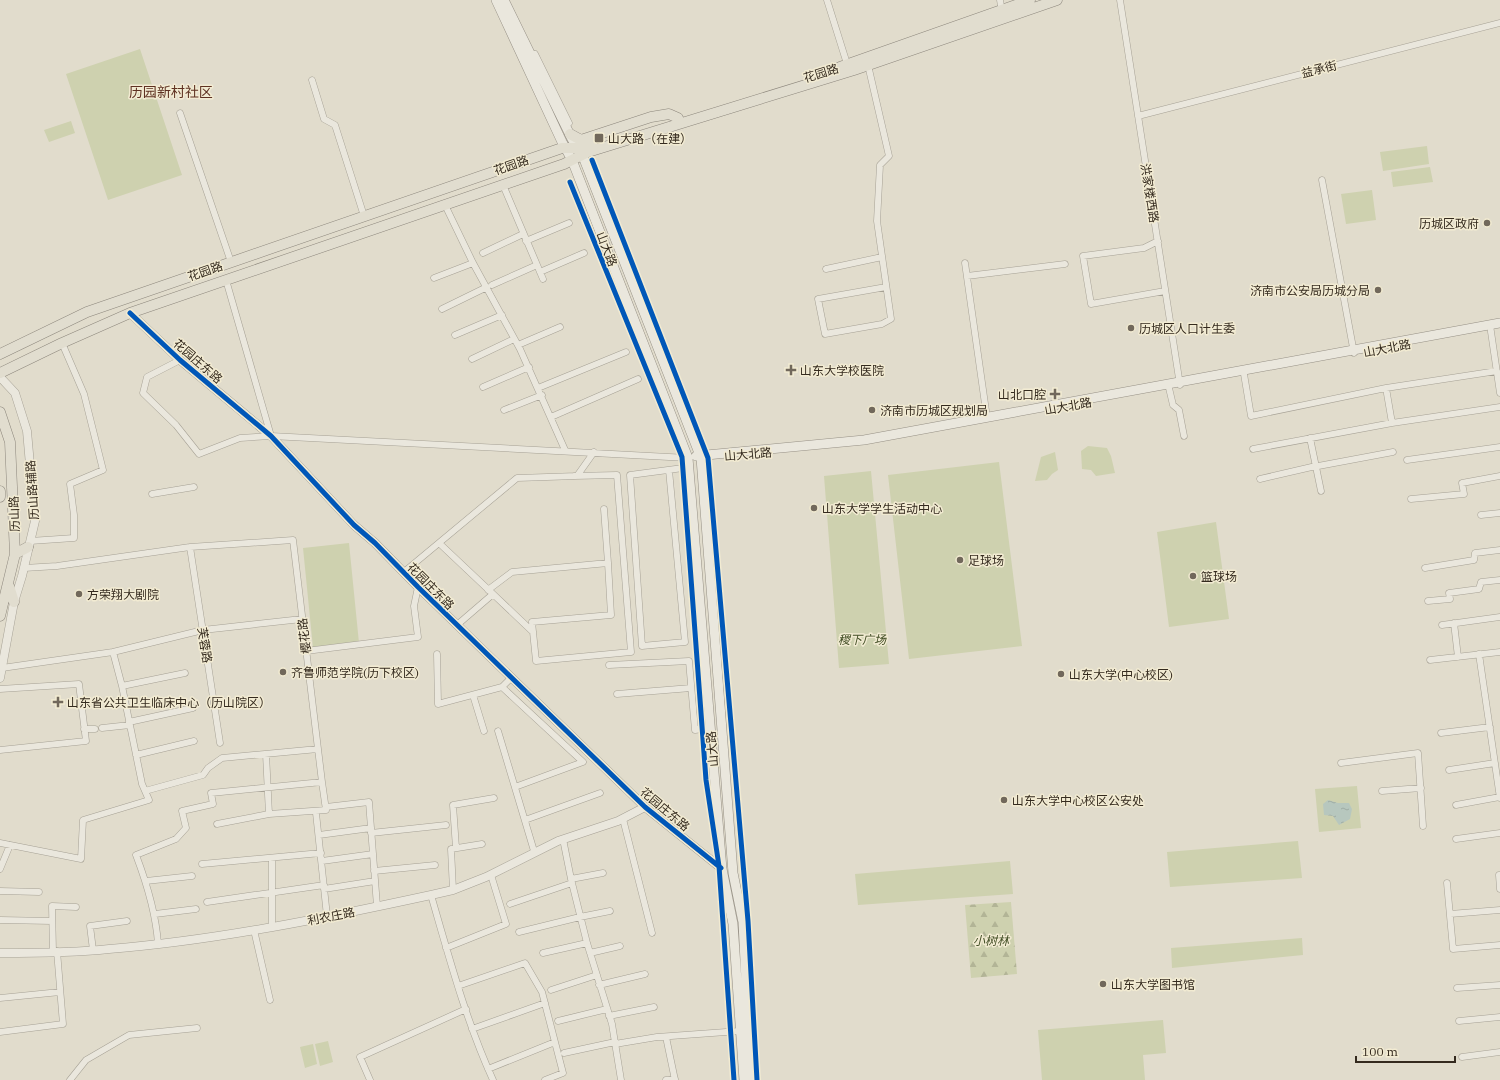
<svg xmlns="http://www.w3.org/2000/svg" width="1500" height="1080" viewBox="0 0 1500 1080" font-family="'IBM Plex Serif','Noto Sans SC',serif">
<defs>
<pattern id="forest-firs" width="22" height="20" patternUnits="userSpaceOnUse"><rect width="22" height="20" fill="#ced1af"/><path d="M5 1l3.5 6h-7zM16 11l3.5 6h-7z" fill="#b2b496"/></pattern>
<pattern id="water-ripples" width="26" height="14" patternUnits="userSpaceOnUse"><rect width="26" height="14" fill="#b7c7be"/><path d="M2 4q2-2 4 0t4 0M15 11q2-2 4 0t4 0" fill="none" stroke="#9eaba3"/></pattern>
</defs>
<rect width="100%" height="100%" fill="#e1dccc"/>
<path fill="#ced1af" d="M140 49 182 175 108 200 66 74Z
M71 121 75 133 49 142 44 130Z
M1427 146 1429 164 1383 171 1380 152Z
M1430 167 1433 182 1393 187 1391 172Z
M1372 190 1376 220 1346 224 1341 194Z
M1088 446 1107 448 1111 456 1115 473 1096 476 1091 470 1082 469 1081 451Z
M1055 452 1058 470 1052 474 1047 480 1035 481 1041 457Z
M999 462 1022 646 909 659 888 475Z
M871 471 889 664 839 668 824 476Z
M1216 522 1229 619 1169 627 1157 532Z
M349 543 359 643 313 648 303 548Z
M1357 786 1361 828 1319 832 1315 789Z
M1298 841 1302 878 1170 887 1167 852Z
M1010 861 1013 894 858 905 855 874Z
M1302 938 1303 955 1172 968 1171 948Z
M1163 1020 1166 1053 1143 1055 1145 1080H1042L1038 1030Z
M328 1041 333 1062 320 1066 315 1044Z
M313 1044 317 1064 305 1068 300 1047Z"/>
<path fill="url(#forest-firs)" d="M1011 902 1017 974 971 978 965 905Z"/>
<path fill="url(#water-ripples)" d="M1328 800 1338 803H1349L1352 809 1350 819 1339 825 1333 816 1324 815 1323 804Z"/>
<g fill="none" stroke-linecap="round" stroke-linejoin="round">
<g stroke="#a6a195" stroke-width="7">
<path id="minor" d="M827 0 848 67
M1000 0 1002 12
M1120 0 1180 385
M535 54 569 123
M868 65 889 156 880 165 877 221 891 319 882 324 825 334 818 299 886 287
M312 80 324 119 335 125 364 216
M180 113 231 262
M1138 116 1500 23
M1322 180 1354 353
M503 185 543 279
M445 205 473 263 520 349 565 450
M526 241 569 223
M1158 241 1144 248 1083 256 1091 304 1165 291
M483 253 523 234
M965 263 987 418
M826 269 882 257
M540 272 584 253
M967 276 1065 264
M434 278 473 263
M226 280 271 436
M492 285 537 265
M442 309 487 287
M1490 325 1500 393
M455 335 502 315
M518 345 560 327
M472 359 514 339
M180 360 147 377 143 393 176 425 199 454 240 438 271 436 688 458
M1244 374 1251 416 1386 388 1497 371
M483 387 529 367
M538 388 626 352
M1169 388 1173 405 1179 410 1184 436
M1386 388 1392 423
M504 410 542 395
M551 417 638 379
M1310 438 1321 491
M1253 449 1392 423 1500 407
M1407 460 1500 447
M1313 467 1393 452
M669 470 685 642 642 646 630 475 683 468
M1260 479 1316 466
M152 494 194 487
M1411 499 1464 494 1462 483 1500 476
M604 509 608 563
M1481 515 1500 513
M30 541 74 538V515L70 484 103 470 84 394 62 343
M439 543 493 594 457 625
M190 547 220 743
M24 568 57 566 190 547 293 540 318 749 222 758 208 768 203 775 145 791
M1425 568 1474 560 1475 553 1500 550
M404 572 517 478 577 476 594 452
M488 590 512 572 608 563 611 615 532 622 536 661 631 652 617 475 574 476
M493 594 533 632
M1428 601 1450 599 1449 593 1479 589 1481 582 1500 580
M1454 623 1458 657
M1442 625 1500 617
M306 651 418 637 414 606 418 587
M113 652 203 630 302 619
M437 654 438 704 502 687 511 678
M1479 654 1500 798
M1430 660 1500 652
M609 665 689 661 695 730 711 728
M122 686 185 673
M502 687 583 762 515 787
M0 689 79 684 86 741 0 750
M617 694 691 688
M473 695 484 731
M129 722 193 708
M102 728 130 725
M84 729H95
M498 731 534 851
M1441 733 1490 727
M266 754 269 814 326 810 322 782
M136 755 194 741
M1341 763 1418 753 1423 826
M1449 770 1495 763
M1382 791 1421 788
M1456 805 1500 797
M326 807 369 802 377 906
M316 813 327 916
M623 819 652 933
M525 820 600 793
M217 824 269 814
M371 833 446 825
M319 835 371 828
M563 839 571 879 587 943 612 1024 621 1080
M1456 839 1500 833
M0 843 81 859 83 820 149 800 142 784 122 686 113 652 2 668
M456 848 453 805 494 798
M272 858V927
M322 861 373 854
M202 864 321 853
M0 869 10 845
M374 871 435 865
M1499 875 1500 889
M571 879 603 873
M146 881 192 876
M1447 883 1453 949 1500 945
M324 889 375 881
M453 890 451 849 482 844
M0 891 39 892
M431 895C449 957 466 1021 493 1080
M207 902 324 885
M510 904 572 883
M155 914 196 909
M1450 914 1500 910
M0 920 52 921
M254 930 270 1000
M519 932 580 917 610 911
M158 944C156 913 147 884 136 855L176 839 186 828 182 811 213 804 211 793 322 782 318 749
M446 948 506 924 491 875
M93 950 90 926 127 921
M53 952 52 906 76 907
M543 953 587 943
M590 953 620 946
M599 985 645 974
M458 986 525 963 542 992 563 1073 545 1080
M1457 988 1500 985
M551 990 597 975
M0 998 60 992
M609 1016 654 1007
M558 1021 607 1009
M1459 1021 1500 1017
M472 1029 545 1003
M0 1032 63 1024 57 951
M666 1037 675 1080
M615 1044 657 1037 740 1031
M564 1053 615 1042
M1462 1057 1500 1052
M488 1069 555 1042
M70 1080 86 1060 129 1035 197 1028
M370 1080 360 1057 466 1009
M666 1080 675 1079"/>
</g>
<g stroke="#a6a195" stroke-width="9">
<path id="tertiary" d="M130 313 180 360 271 436 354 525 375 543 418 587 645 807 722 869
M0 377 15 393 27 431 35 521 22 576 14 602 0 678
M0 953C36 953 73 953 109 949 218 940 325 918 431 895L453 890 486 877 558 841 618 821 645 807"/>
</g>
<g stroke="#969085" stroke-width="10">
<path id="secondary" d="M496 0 562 142 572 160 688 458 722 869 733 924 744 1080
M504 0 572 139 582 154 701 458 733 873 743 922 751 1080
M696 456 864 440 1500 323"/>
</g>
<g stroke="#8c867c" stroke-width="11">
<path id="primary" d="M840 67 1030 0
M570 134 581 140 651 117 669 114 678 118
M0 354 87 312 562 148H578L592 144
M0 373 62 343 130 313 564 164 588 152 854 70 1057 0
M0 412 10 442 15 554 0 616
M0 491V497
M15 554 28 547
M9 586 14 602"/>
</g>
<use href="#minor" stroke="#eae7dd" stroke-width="6"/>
<use href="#tertiary" stroke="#eae7dd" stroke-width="8"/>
<use href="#secondary" stroke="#eae7dd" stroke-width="9"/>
<use href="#primary" stroke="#e1ddcf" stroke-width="10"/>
<g stroke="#f2ebd2" stroke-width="8">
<path id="cycleway" d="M592 160 708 458 748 921 757 1080
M570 182 682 457 706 780 719 866 734 1080
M130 313 180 360 271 436 354 525 375 543 418 587 645 807 721 868"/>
</g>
<use href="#cycleway" stroke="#0057b8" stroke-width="5"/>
</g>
<g fill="#71685b" stroke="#f2ebd2" stroke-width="1.5">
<rect x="594" y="133" width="10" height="10" rx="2"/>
<circle cx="1487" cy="223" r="4"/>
<circle cx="1378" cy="290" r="4"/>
<circle cx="1131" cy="328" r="4"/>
<path d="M789 364h4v4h4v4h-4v4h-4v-4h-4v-4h4z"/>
<path d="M1053 388h4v4h4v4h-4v4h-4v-4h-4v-4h4z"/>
<circle cx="872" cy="410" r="4"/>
<circle cx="814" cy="508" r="4"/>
<circle cx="960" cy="560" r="4"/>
<circle cx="1193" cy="576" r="4"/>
<circle cx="79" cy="594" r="4"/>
<circle cx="283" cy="672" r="4"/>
<circle cx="1061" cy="674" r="4"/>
<path d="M56 696h4v4h4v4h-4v4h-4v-4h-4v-4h4z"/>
<circle cx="1004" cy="800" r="4"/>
<circle cx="1103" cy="984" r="4"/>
</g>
<g text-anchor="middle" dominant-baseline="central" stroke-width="3" stroke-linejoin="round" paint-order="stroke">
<g font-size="12" fill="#342a1e" stroke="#f2ebd2">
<text transform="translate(1319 69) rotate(-14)">益承街</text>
<text transform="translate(821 73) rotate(-17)">花园路</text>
<text transform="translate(511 165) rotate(-19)">花园路</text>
<text transform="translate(1150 193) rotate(81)">洪家楼西路</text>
<text transform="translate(607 249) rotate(69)">山大路</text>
<text transform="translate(205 271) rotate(-19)">花园路</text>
<text transform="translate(1387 348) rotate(-11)">山大北路</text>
<text transform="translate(198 361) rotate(41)">花园庄东路</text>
<text transform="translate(1068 406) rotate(-10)">山大北路</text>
<text transform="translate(748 454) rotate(-5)">山大北路</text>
<text transform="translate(32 490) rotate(-94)">历山路辅路</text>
<text transform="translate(14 514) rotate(-92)">历山路</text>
<text transform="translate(431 586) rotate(45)">花园庄东路</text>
<text transform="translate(304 636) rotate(-97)">樱花路</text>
<text transform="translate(205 645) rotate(81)">芙蓉路</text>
<text transform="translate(712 749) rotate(-95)">山大路</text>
<text transform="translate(665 809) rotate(40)">花园庄东路</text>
<text transform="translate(331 916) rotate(-11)">利农庄路</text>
</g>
<g font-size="12" fill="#342a1e" stroke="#f2ebd2" text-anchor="start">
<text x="608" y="138">山大路（在建）</text>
<text x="1479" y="223" text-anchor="end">历城区政府</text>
<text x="1370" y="290" text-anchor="end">济南市公安局历城分局</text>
<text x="1139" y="328">历城区人口计生委</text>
<text x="800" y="370">山东大学校医院</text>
<text x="1046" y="394" text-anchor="end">山北口腔</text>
<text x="880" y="410">济南市历城区规划局</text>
<text x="822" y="508">山东大学学生活动中心</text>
<text x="968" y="560">足球场</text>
<text x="1201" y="576">篮球场</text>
<text x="87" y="594">方荣翔大剧院</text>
<text x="291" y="672">齐鲁师范学院(历下校区)</text>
<text x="1069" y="674">山东大学(中心校区)</text>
<text x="67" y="702">山东省公共卫生临床中心（历山院区）</text>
<text x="1012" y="800">山东大学中心校区公安处</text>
<text x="1111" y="984">山东大学图书馆</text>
</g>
<g font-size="12" font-style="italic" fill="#434f26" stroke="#f2ebd2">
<text x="862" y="639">稷下广场</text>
<text x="991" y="940">小树林</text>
</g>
<g font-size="14" fill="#5e3121" stroke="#f2ebd2">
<text x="171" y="92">历园新村社区</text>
</g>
</g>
<path d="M1356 1056v6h99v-6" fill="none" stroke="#342a1e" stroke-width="2"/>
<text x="1362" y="1056" font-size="12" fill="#342a1e" stroke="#f2ebd2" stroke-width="3" paint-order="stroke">100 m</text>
</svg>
